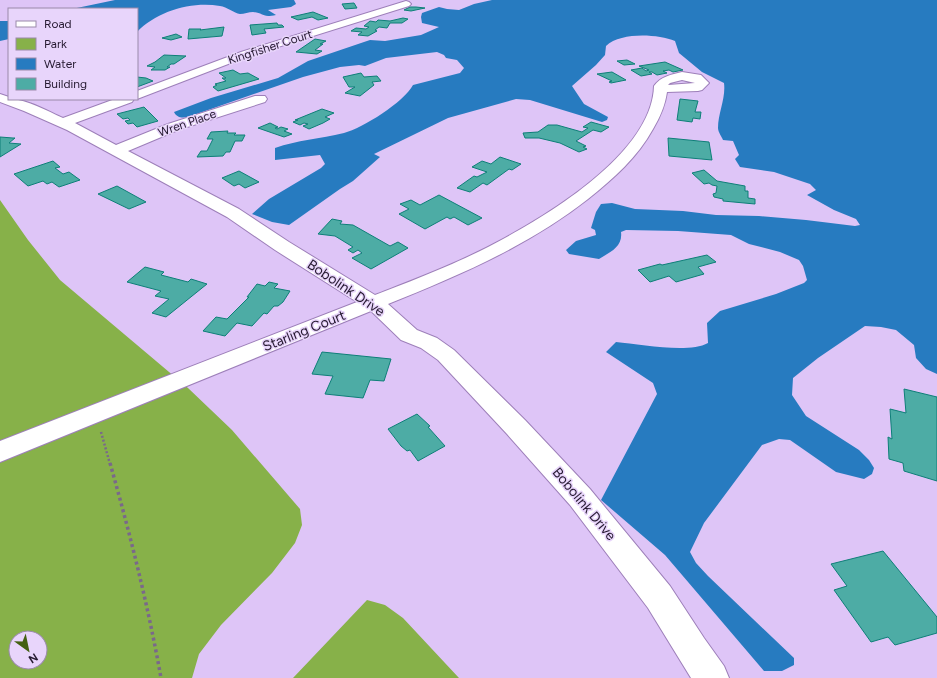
<svg xmlns="http://www.w3.org/2000/svg" width="937" height="678" viewBox="0 0 937 678" font-family="Figtree,sans-serif">
<rect width="100%" height="100%" fill="#dec5f7"/>
<path fill="#87b149" fill-rule="evenodd" d="M0 200 28 240 60 280 188 388 232 430 300 509 302 525 295 543 272 573 221 625 199 654 192 678H0ZM16 638H40V662H16Z
M367 600 385 605 403 618 459 678H293Z"/>
<path fill="#277bc0" d="M115 0H294L296 4 291 7 268 10 276 15C261 18 264 13 253 12 249 12 244 14 240 14 234 13 227 7 220 6 192 1 157 11 137 32V9H72Z
M492 0H937V374L926 369 916 358 914 345 896 330 881 327 865 326 818 358 793 378 792 395 806 416 859 450 869 460 874 468 872 474 864 479 836 472 790 440 779 439 762 445 704 523 690 552 696 563 708 576 794 658V665L782 671H764L665 555 601 500 657 394 653 383 606 352 616 342C640 344 688 354 708 343L707 323 720 311 776 294 804 283 807 280 803 266 799 260 780 252 749 244 731 235 678 231 626 230 621 232C623 247 610 252 599 259L569 254 566 250 576 241 596 235 595 230 591 228 596 212 601 204 612 203 635 209 683 211 716 215 759 216 806 220 855 226 860 225 856 219 834 210 807 195 816 190 810 184 774 172 740 167 735 159 739 155 733 141 723 140C722 137 718 132 718 128 718 113 726 98 724 83L702 72 679 53 675 41C657 34 621 32 606 46L605 55 596 65 572 86 584 104 608 117 607 120 602 122 530 100 516 99 448 118 374 154 380 157 353 181 340 189 289 225 272 222 252 214 269 199 321 168 325 164 320 155 275 160V148C297 140 320 139 344 133 363 128 404 102 413 85L460 73 464 68 457 60 446 58 444 55 437 52 386 58 365 66 359 65 340 67 303 77 188 117C182 118 177 118 174 112L211 98 278 78 308 61 364 42 370 40 385 41 421 35 439 27 422 23 421 17 422 13 439 7 447 9 459 10 474 4Z
M0 21H9V39L0 41Z"/>
<path fill="#4daca5" stroke="#0e7f78" d="M354 3 357 8 345 9 342 4Z
M410 7H416L425 8 411 11 404 10Z
M313 12 328 18 318 20 312 17 298 20 291 17Z
M403 18 408 19 402 23H390L387 28 379 27 375 30 377 31 368 36 358 35 362 32 351 31 356 28 366 29 369 27 364 26 370 21 376 22 378 20 390 21Z
M277 23 278 25H282L284 27 264 29 266 33 252 35 250 25Z
M224 27 222 36 188 39 189 29H201L200 30Z
M176 34 182 37 171 40 162 38Z
M315 39 326 41 320 44H323L315 50 322 51 317 54 296 52Z
M164 55 186 56 174 64H171L167 67H170L165 70H151L155 67 147 66 155 62Z
M627 60 635 64 624 65 617 61Z
M665 62 683 70 673 72 669 70 663 71 667 73 657 75 652 72H649L652 74 641 76 631 70 642 68 646 71 649 70 639 66Z
M233 70 240 74 248 73 259 79 218 91 213 87 217 85 215 84 226 81 222 78H226L219 73Z
M612 72 626 80 611 83 609 82 612 81 597 74Z
M361 73 364 77 377 76 381 81 372 82 374 85 360 96 345 93 355 87H349L343 77Z
M137 77 146 78 153 81 137 87Z
M680 99 698 101 695 112H701L700 119 693 118 692 122 677 120Z
M144 107 158 121 137 127 133 123 128 124 125 121 130 120 128 118 123 119 117 114Z
M322 109 334 113 325 117 330 119 323 123 309 129 303 126 308 124 304 123 300 125 293 122 298 120H295Z
M591 122 609 127 601 132 593 130 576 141 586 146 583 147 587 149 579 152 560 143 539 138H525L523 133 538 132 548 125H557L582 132 588 128 583 127Z
M270 123 278 127 275 128 277 129 281 127 288 129 284 131 292 134 284 137 258 128Z
M228 131 227 133H236L234 135H245L242 141H235L230 152H226L223 156 197 157 201 151H207L213 139H207L211 132Z
M0 137 13 138H15L9 143 21 144 0 157Z
M668 138 709 142 712 160 669 156Z
M500 157 521 164 512 170 509 169 487 185 483 183 470 192 457 188 474 176 477 177 487 172 472 167 482 161 491 164Z
M53 161 60 167 55 168 63 174 69 172 80 180 59 187 52 182 47 184 43 181 28 186 14 174Z
M704 170 717 181 745 186V191H748V198L755 199V204L723 201V199L714 197 713 194 716 193 717 186 712 185 709 183 704 184 692 173Z
M239 171 259 182 245 188 239 184 234 186 222 178Z
M117 186 146 202 129 209 98 194Z
M439 195 482 218 468 225 454 217 450 219 447 217 425 229 399 214 409 209 400 204 411 200 420 205Z
M332 219 342 221 340 224 353 225 390 246 398 242 408 248 371 269 352 258 362 253 358 250 353 253 348 250 353 247 335 236 318 234Z
M707 255 716 262 698 267 704 274 676 282 669 276 650 282 638 270 660 264 662 265Z
M145 267 164 272 161 275 188 282 191 279 207 284 166 317 152 313 169 299 155 296 161 291 127 282Z
M269 282 278 284 274 288 290 291 283 302 278 306H274L267 314 264 313 252 326 237 323 225 336 203 331 216 317 227 319 249 297H247L257 284 265 286Z
M322 352 391 359 384 381 370 380 363 398 325 394 333 376 312 374Z
M904 389 937 397V481L904 471 903 463 889 459 888 437 892 439 890 409 906 413Z
M417 414 430 426 428 427 445 446 418 461 410 450 407 451 401 446 388 429Z
M883 551 937 617V633L895 645 888 637 871 642 834 590 847 586 831 564Z"/>
<g fill="none" stroke-linecap="round" stroke-linejoin="round">
<g stroke="#9d7fb9" stroke-width="2">
<path id="minor" d="M406 1 409 2 411 4 409 6 249 56 137 99V91L241 52Z
M682 72 701 75 709 83 702 90 698 91 667 92C665 106 660 117 653 129 637 158 614 178 588 199 528 246 458 276 388 304L417 330 437 338 454 350 525 420 590 489 670 586 704 638 724 666 729 678H691L648 608 570 505 507 434 438 360 421 348 401 340 371 311 0 462V441L357 302 275 250 227 217 67 130 24 111 0 102V94L9 97V99C27 99 47 111 63 118L115 99H134L132 102 75 123 116 145 168 124 255 96H265L267 99 265 102 178 130 128 151 239 209 289 242 375 295C398 286 422 277 445 267 509 240 652 164 654 86 661 76 671 75 682 72ZM682 80 695 83 668 85 670 83Z"/>
</g>
<path stroke="#7a688b" stroke-width="2.5" stroke-dasharray="2 2" stroke-linecap="butt" d="M101 432 110 464"/>
<path stroke="#7a688b" stroke-width="3.5" stroke-dasharray="3 3" stroke-linecap="butt" d="M110 463C130 534 148 605 161 678"/>
<use href="#minor" fill="#fff" fill-rule="evenodd"/>
</g>
<g text-anchor="middle" dominant-baseline="central" stroke-width="3" stroke-linejoin="round" paint-order="stroke">
<g font-size="12" fill="#251930" stroke="#e8d5fb">
<text transform="translate(270 47) rotate(-18)">Kingfisher Court</text>
<text transform="translate(187 123) rotate(-19)">Wren Place</text>
</g>
<g font-size="14" fill="#251930" stroke="#e8d5fb">
<text transform="translate(346 288) rotate(34)">Bobolink Drive</text>
<text transform="translate(304 331) rotate(-22)">Starling Court</text>
<text transform="translate(584 504) rotate(50)">Bobolink Drive</text>
</g>
</g>
<rect x="8" y="8" width="130" height="92" fill="#e8d5fb" stroke="#9a8aaa"/>
<rect x="16" y="21" width="20" height="6" fill="#ffffff" stroke="#9a8aaa"/>
<text x="44" y="28" font-size="12" fill="#251930">Road</text>
<rect x="16" y="38" width="20" height="12" fill="#87b149" stroke="#9a8aaa"/>
<text x="44" y="48" font-size="12" fill="#251930">Park</text>
<rect x="16" y="58" width="20" height="12" fill="#277bc0" stroke="#9a8aaa"/>
<text x="44" y="68" font-size="12" fill="#251930">Water</text>
<rect x="16" y="78" width="20" height="12" fill="#4daca5" stroke="#9a8aaa"/>
<text x="44" y="88" font-size="12" fill="#251930">Building</text>
<g transform="translate(28 650) rotate(147)"><circle r="19" fill="#e8d5fb" stroke="#9a8aaa"/>
<path d="M0-3L7 15L0 10L-7 15Z" fill="#446012"/>
<text y="-6" font-size="11" font-weight="bold" text-anchor="middle" fill="#251930">N</text>
</g>
</svg>
